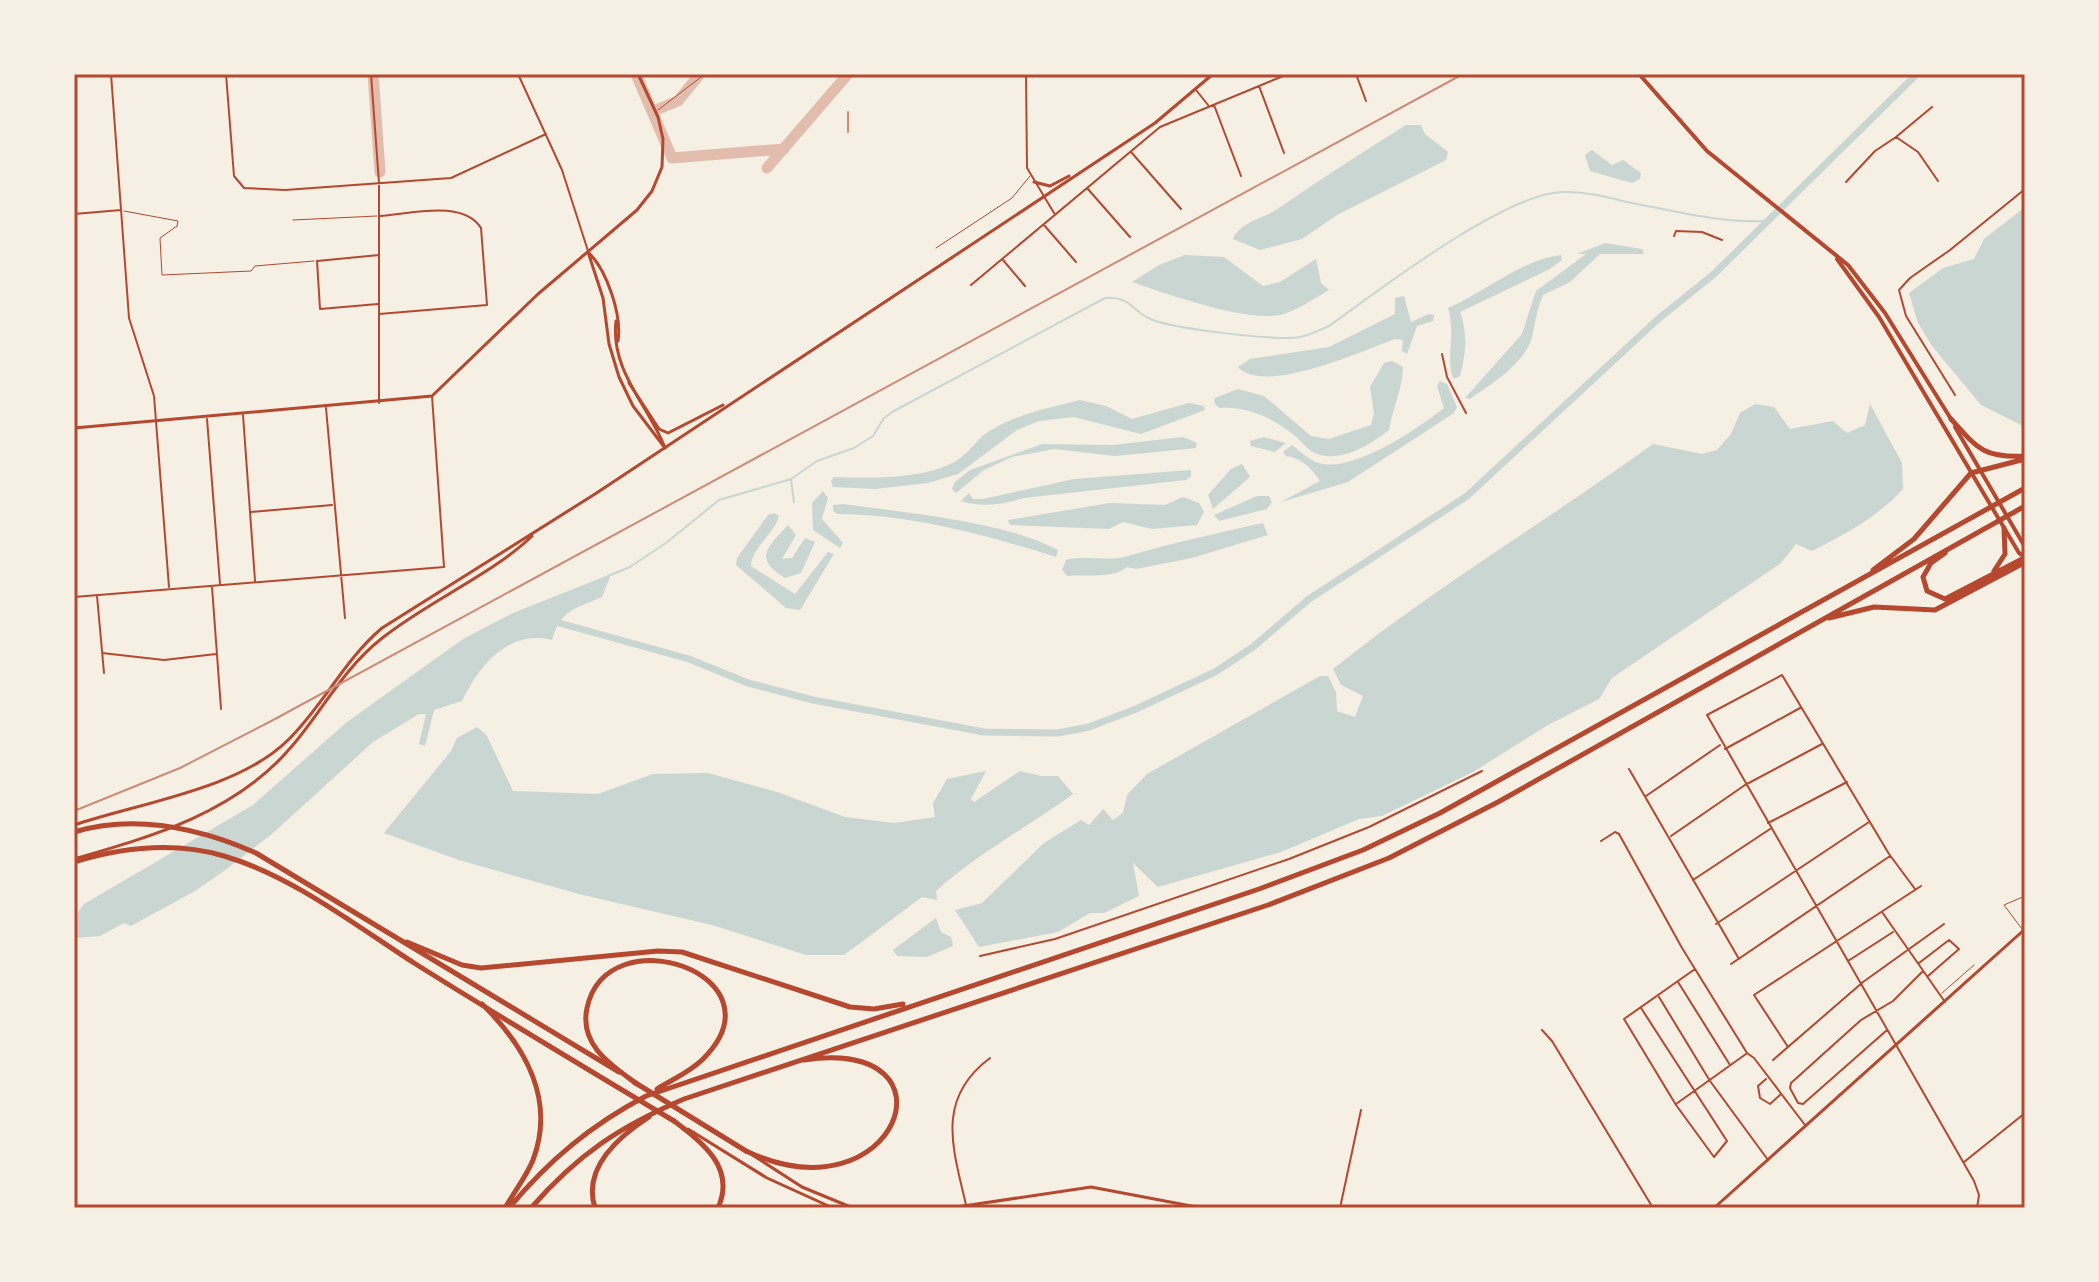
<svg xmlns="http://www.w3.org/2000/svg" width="2099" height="1282" viewBox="0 0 2099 1282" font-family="'Noto Serif',serif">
<rect width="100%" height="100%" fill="#f6efe4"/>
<path fill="#c9d6d2" d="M1406 125H1421L1425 134 1448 152 1446 160 1337 215 1302 239 1260 250 1233 239C1241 221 1264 219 1279 208 1321 179 1363 152 1406 125Z
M1592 150 1612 165 1623 160 1641 173 1640 179 1632 183 1590 171 1585 155Z
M2025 207V427L1981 405 1932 346 1918 323 1909 293 1943 268 1974 259 1984 239Z
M1605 243 1642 249 1644 254H1600L1570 282 1543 295C1537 309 1535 323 1532 337 1525 364 1490 385 1470 399L1465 398 1522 334 1536 291 1586 254H1577Z
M1185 255 1224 257 1263 286 1280 282 1316 259 1321 283 1329 290C1315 298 1299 309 1284 314 1250 324 1167 294 1132 282L1159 265Z
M1561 255 1562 260 1550 269 1460 312C1468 335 1466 353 1460 376L1454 379C1445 365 1456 331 1448 308 1486 292 1520 260 1561 255Z
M1404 296 1411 322 1429 314 1434 315 1433 321 1417 326 1407 354 1402 351 1403 340 1395 339C1364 350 1264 396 1238 367L1250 359 1329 347 1395 314V298Z
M1392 361 1403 367C1403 387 1392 410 1389 430 1370 445 1338 465 1313 452 1307 449 1300 440 1294 435 1273 418 1247 406 1219 408L1214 402 1215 398 1238 389 1264 396 1311 436 1329 439 1371 425 1374 413 1370 387 1384 363Z
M1440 381 1447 384 1457 407 1454 413 1348 482 1281 502 1320 481C1312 468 1301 458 1286 456L1283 452 1292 445C1300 451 1312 463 1323 464 1356 470 1418 429 1444 408L1437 386Z
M1080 400 1106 406 1132 419 1189 403 1204 406 1205 410 1141 434 1074 417 1039 421 1017 430 958 474 928 483 875 489 833 487 831 481 834 477C870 478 923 480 956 461 970 453 978 436 993 429 1021 413 1049 408 1080 400Z
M1755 404 1774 407 1790 429 1833 421 1847 433 1865 425 1870 404 1902 463 1903 489C1876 518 1847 533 1812 551L1796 544 1781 563 1612 678 1599 699 1548 725 1473 772 1382 816 1359 819 1281 852 1158 887 1133 863 1139 896 1104 913H1090L1058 932 979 947 955 910 982 903 1044 843 1081 820 1089 825 1103 809 1113 820 1123 813 1127 795 1147 774 1320 676H1328L1336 692 1337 711 1355 717 1363 696 1341 685 1333 669C1434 588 1548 520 1653 444L1702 454 1717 450 1731 434 1740 413Z
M1183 437 1197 443 1196 448 1115 456 1054 449 1012 457 984 470 956 493 952 489 954 483 970 470 1042 444 1113 445Z
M1264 437 1286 443 1275 452 1251 446 1250 441Z
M1242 464 1250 477 1213 509 1208 495 1231 469Z
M1191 470V476L1186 480 1024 498C1003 504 982 508 961 501L969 493 973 499H983L1074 479Z
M823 491 828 498 822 519 843 543 840 548 813 530 812 503Z
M1257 496H1269L1272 502 1267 509 1219 521 1214 515Z
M1183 497 1199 503 1204 512 1197 525 1152 529 1123 522 1109 529 1010 525 1008 520 1110 503 1165 505Z
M844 504C906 513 1004 521 1058 550L1056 557C986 535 910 514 837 514L833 511V505Z
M774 513 779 516C774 534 751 549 751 566L795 594 828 552 834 554 800 610 786 608 736 565 737 558 768 515Z
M1263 523 1268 535 1192 558 1136 569 1127 567C1113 579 1085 574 1067 576L1062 570 1066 560C1082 555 1109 562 1128 556 1172 543 1218 533 1263 523Z
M788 525 796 535 782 559 792 558 805 538 815 542 801 573 785 578C753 558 767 548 788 525Z
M611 574 602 597C575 609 561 609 552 640 508 629 479 666 462 701L434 710 425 746 419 744 426 714H419L373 742 273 833 228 868 195 891 131 926 124 923 100 936 74 938V917L84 904 253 805 347 722 463 639 513 613Z
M477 727 487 736 513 791 598 794 653 774 708 773 777 792 845 817 894 823 935 817 933 803 947 779 986 771 971 799 974 802 1020 771 1041 776H1058L1073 794C1028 827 978 853 936 891L937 900 922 897 844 955H806L712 925 579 894 459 860 384 833 451 751 457 738Z
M936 918 941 932 951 937 953 946 927 957 897 956 893 950Z"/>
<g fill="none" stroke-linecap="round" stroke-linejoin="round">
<path stroke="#c9d6d2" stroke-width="2" d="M791 480 794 502
M608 576 630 567 666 543 719 500 791 479 817 461 854 448 873 436 884 418 894 411 1105 298C1130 295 1133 313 1153 320 1176 329 1277 341 1300 337 1310 335 1320 330 1329 326 1379 290 1503 195 1561 192 1583 191 1606 197 1627 202 1674 211 1719 223 1767 221"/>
<path stroke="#c9d6d2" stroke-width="7" d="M552 621 689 659 748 683 813 700 984 732 1058 733 1089 727 1136 709 1215 672 1253 647 1309 599 1467 496 1657 320 1714 274 1917 74"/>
<path stroke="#e2bdae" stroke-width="11" d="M373 74 380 172
M636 74 672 158 784 149
M653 111 678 101 700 74
M767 168 848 74"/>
<path stroke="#b5482f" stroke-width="1" d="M658 110 705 74
M124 211 178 221 177 226 160 238 162 275 251 271 255 266 314 261
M293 220 377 216
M936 248 1012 198 1030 176
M2022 929 2004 905 2025 896
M1942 993 1974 965"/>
<path stroke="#b5482f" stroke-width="2" d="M111 74 129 318 154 396 169 587
M226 74 234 176 244 188 285 190 451 178 546 134
M371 74 379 183V403
M518 74 562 170 588 251
M1026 74 1027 168 1054 213
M1356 74 1366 101
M1259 86 1284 153
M1196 90 1208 105
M1214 105 1241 176
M1896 137 1932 107
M1131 152 1181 209
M1846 182 1875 151 1896 137 1918 152 1938 181
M1087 188 1130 237
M74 214 121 210
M1044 225 1076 262
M1674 236 1676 231 1702 232 1722 240
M1003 260 1025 286
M971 285 1160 127 1288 74
M378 304 320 309 317 261 379 255
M379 314 487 305 481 228C463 199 410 214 380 216
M1442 354 1447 377 1466 413
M1955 395 1906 316 1899 290 1910 278 1950 250 2025 189
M74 401 76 428
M326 408 345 618
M243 415 255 581
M207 419 220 584
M251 512 332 505
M212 587 221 709
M97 596 104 673
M74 597 444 567 432 396
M102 653 164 660 216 654
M1725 749 1800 708
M1629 769 1739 959
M1646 796 1720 745
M1768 823 1847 782
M1671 836 1745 785 1822 744
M1601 841 1615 832 1619 834 1682 948 1747 1053 1754 1058 1805 1125
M1693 880 1770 829
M1915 889 1889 854 1782 675 1707 715 1974 1181 1979 1195 1977 1208
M1882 912 1945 1002
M1716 924 1869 822
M980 956 1055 939 1289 859 1369 827 1482 771
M1848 961 1893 932
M1919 963 1949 940 1959 949 1928 976
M1731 964 1890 856
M1678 982 1730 1065
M1659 997 1710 1081 1768 1160
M1641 1008 1727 1141 1714 1157 1676 1105 1624 1019 1695 969
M1542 1030 1552 1041 1653 1208
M1887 1030 1803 1104 1798 1103 1790 1088 1791 1083 1861 1020 1893 1001 1923 971
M1788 1047 1754 995 1921 886
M1773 1060 1863 982 1944 924
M1766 1079 1758 1086 1760 1098 1770 1104 1780 1095
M1676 1104 1746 1054
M1964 1162 2025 1113
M966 1205C953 1148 935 1099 990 1058
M1340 1208 1361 1110"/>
<path stroke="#b5482f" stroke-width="3" d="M588 252 603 298 609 344 619 377 633 406 665 448
M588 252C607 270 622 315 618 341
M616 321C610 371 649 406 665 448
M74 428 432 396 538 294 637 210 652 191 662 167 663 139 658 117 638 74
M688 1129 767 1178 833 1208
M751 1154 802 1187 853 1208
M950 1208 1091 1187 1202 1208
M1714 1208 2025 929"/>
<path stroke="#b5482f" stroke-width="3" d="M1034 182 1050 186 1069 176
M629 383 659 429 668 433 723 405
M74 825C139 803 239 789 288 740 323 706 344 660 382 628L595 494 1155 123 1213 74
M74 859C154 836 237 812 292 746 322 711 344 668 381 639 425 603 493 574 532 536"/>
<path stroke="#b5482f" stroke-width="4" d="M1639 74 1707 151 1848 265 1885 313 1951 419
M1837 259 1879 317 2019 553 2025 557
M1955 427 2025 547"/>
<path stroke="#b5482f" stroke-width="5" d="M74 832C135 814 199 828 256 853L619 1072
M74 862C123 847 173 841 224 856 292 876 355 925 414 963 500 1017 587 1069 674 1121
M634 1082 746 1151"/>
<path stroke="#b5482f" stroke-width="5" d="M1951 419C1977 448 1983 458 2025 456
M1945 553 1931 563 1923 577 1927 591 1945 599 2024 558
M1873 570 1914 539 1971 473 2025 459
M1994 571 2005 554 2004 528
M1829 618 1874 607 1935 610 2020 565 2025 558
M407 942 462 965 481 968 658 951 682 952 850 1007 874 1009 903 1004
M482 1004C524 1045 556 1099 533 1160 526 1177 514 1192 505 1208
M637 1084C611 1065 579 1045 587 1008 607 914 787 975 703 1059 690 1072 673 1079 657 1089
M674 1121C703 1143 736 1168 718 1208
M746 1151C897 1222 965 1036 804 1060
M509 1208C549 1160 591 1125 646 1096L1259 889 1363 850 1440 813 2025 488
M531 1208C578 1154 619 1127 684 1099L1268 905 1389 858 1498 802 2025 506
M595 1208C582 1168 618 1137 649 1117"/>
<path stroke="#cf8b77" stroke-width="2" d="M848 112V132
M74 811 180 768 275 719 1463 74"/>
</g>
<rect width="2099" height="1282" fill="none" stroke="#f6efe4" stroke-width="152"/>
<rect x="76" y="76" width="1947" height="1130" fill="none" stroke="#b5482f" stroke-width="3"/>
</svg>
